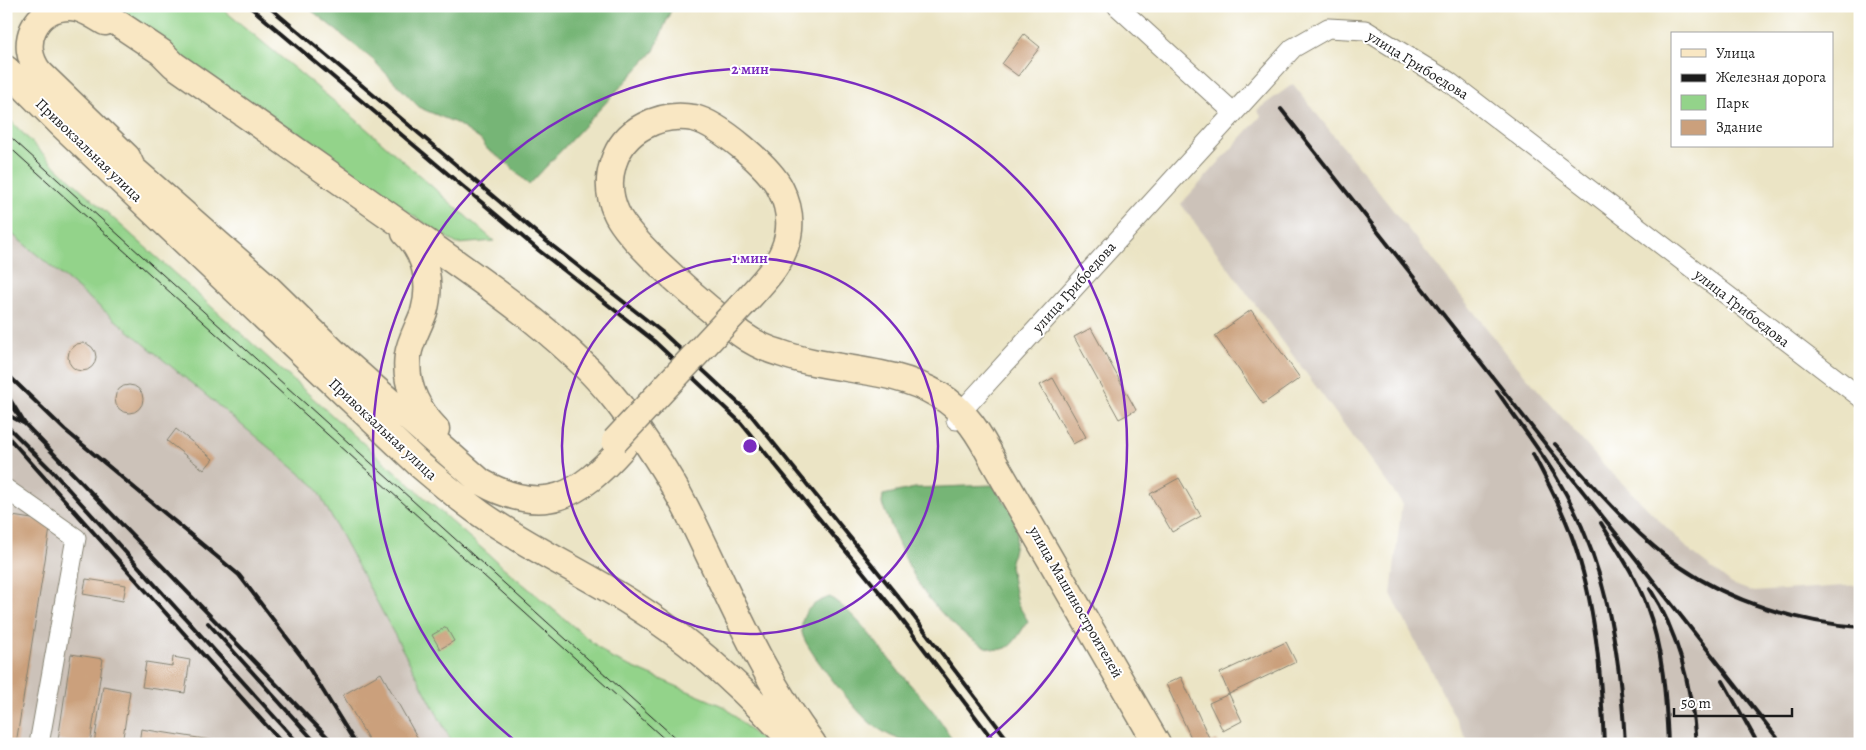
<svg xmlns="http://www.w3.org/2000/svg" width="1866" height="750" viewBox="0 0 1866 750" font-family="Alegreya,serif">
<rect width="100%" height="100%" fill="#fff"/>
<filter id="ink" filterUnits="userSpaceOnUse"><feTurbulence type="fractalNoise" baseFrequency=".02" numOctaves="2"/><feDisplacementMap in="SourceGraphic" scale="10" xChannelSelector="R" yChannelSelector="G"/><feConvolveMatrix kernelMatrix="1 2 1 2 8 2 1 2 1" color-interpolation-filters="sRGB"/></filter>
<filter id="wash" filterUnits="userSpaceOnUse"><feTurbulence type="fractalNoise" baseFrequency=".0096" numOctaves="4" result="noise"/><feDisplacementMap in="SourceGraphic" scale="20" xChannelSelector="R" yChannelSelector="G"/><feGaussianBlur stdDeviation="1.12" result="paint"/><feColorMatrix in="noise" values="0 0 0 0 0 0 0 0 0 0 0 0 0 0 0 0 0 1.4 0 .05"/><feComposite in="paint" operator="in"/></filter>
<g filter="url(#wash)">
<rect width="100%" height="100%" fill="#ebe4c5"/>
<path fill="#ccc2b9" d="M1293 84 1511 359 1601 462 1692 553 1732 584 1753 592 1860 585V744H1469L1391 594 1402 503 1181 204 1261 116 1257 110Z
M6 229 315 486 453 744H6Z"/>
<path fill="#93d38a" stroke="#587853" d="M88 6H219L353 117 494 241 457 244Z
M6 116 54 165 354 435 504 568 611 658 725 707 765 744H453L315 486 6 229Z"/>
<path fill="#76b576" stroke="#496849" d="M306 6H669L671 10 654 51 529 185 507 163 487 149 481 140 456 123 420 108 372 59Z
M993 485 1015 517 1017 534 1010 566 1017 603 1028 621C1022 629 1015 644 1006 648 982 659 935 609 923 590 906 566 894 532 882 504L883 495 915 488Z
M830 597C863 619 882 653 908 682 925 702 943 720 954 744 932 744 912 745 891 736 883 732 874 726 868 721 855 709 803 647 802 632 800 612 812 603 830 597Z"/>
<g id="blocks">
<path fill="#cba07c" d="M1024 34 1040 47 1018 76 1002 64Z
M1251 310 1300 378 1263 404 1215 336Z
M1091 328 1136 410 1119 419 1074 337Z
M68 357a14 14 0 1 1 28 0a14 14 0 1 1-28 0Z
M1053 378 1086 437 1073 444 1040 385Z
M115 399a14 14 0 1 1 28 0a14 14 0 1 1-28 0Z
M176 429 213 459 204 470 167 441Z
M1179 478 1201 516 1172 532 1150 494Z
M6 515 51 522 16 744H6Z
M86 579 126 585 123 601 83 594Z
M446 627 454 641 440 649 432 635Z
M1286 642 1296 662 1229 694 1220 673Z
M71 654 103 659 90 744 58 740Z
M173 657 190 660 185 693 142 687 146 662 172 666Z
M381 673 421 744H371L343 695Z
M1181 677 1211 742 1217 740 1219 744H1194L1166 684Z
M103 686 130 691 122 744H94Z
M1229 694 1242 721 1223 731 1209 703Z
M141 729 230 743V744H139Z"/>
</g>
</g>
<g filter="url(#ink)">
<use href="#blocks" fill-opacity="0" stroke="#848070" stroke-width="1"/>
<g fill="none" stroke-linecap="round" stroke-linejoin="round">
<g stroke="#848070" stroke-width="21">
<path id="street" d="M1117 6 1233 112
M956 420 969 403 1293 48 1328 28 1365 30 1448 81 1860 397
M6 489 76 538 39 744"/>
</g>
<g stroke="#848070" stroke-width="29">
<path id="secondary" d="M92 6 161 52 174 65C258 123 341 182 425 241 489 286 570 341 618 403 643 436 667 472 686 508 726 587 759 673 813 744
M105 22C94 16 83 7 70 7 34 7 18 45 39 72L127 157 132 168
M6 69 61 124 421 466C441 483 460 499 481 514 528 547 582 572 631 603 693 642 745 689 794 744
M133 169 264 284 338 356 481 482C544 517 578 497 623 447
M405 233C426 253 432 284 424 312 419 326 410 341 408 355 404 383 417 409 436 429
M743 304C761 284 783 264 788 236 791 221 788 204 781 190 770 167 719 124 694 118 677 115 660 117 644 126 613 142 602 181 616 212 629 243 712 312 741 334 752 342 766 349 780 353 832 372 891 366 939 395 966 411 980 435 994 462L1157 744"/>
</g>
<use href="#street" stroke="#fff" stroke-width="19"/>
<use href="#secondary" stroke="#f9e7c3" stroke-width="26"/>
<path stroke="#1c1c1c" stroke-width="1" d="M6 133 682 744
M6 144 670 744"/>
<path stroke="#1c1c1c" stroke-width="4" d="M249 6 537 249 654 341 741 423 899 616 996 744
M268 6 545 240 662 332 750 414 908 609 1011 744
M1281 109 1782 744
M6 373 65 430 239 575 304 660 356 744
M1497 391C1516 419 1537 446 1555 475 1606 557 1620 650 1625 744
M6 393 25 424 6 399
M6 414 25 424 334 744
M6 425 52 471 299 744
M9 438 283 744
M1555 444C1593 485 1633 534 1679 566 1731 602 1797 622 1860 627
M1533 454C1547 481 1562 508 1572 537 1596 602 1601 675 1604 744
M1601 523C1617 549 1635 575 1646 604 1663 648 1666 697 1668 744
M1650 589C1679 634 1692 690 1696 744
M208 623 317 744
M1723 681 1758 744"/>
<g stroke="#848070" stroke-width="29" stroke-linecap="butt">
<path id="secondary-bridge" d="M615 441 743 304"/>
</g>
<use href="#secondary-bridge" stroke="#f9e7c3" stroke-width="26"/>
</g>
</g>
<g fill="none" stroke="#7b2cbf" stroke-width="2.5">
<circle cx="750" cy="446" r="188"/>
<path d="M518 743A377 377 0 1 1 982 743"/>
</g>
<g text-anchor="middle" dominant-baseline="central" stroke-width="4" stroke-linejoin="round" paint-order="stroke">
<g font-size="15" fill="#1c1c1c" stroke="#fff">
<text transform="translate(1418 65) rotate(32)">улица Грибоедова</text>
<text transform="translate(89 150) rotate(44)">Привокзальная улица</text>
<text transform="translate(1074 287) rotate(-48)">улица Грибоедова</text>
<text transform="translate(1742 308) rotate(38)">улица Грибоедова</text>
<text transform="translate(383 429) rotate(43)">Привокзальная улица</text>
<text transform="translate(1076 602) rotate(60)">улица Машиностроителей</text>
</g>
</g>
<circle cx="750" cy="446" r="8" fill="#7b2cbf" stroke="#fff" stroke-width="2.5"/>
<g font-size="15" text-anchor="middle" font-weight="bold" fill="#7b2cbf" stroke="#fff" stroke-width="4" stroke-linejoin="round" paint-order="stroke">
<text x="750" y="74">2 мин</text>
<text x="750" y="263">1 мин</text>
</g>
<rect width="1866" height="750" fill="none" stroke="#fff" stroke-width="25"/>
<rect x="1671" y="32" width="162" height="115" fill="#ffffff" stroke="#a4a4a4"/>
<rect x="1681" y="49" width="25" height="8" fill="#f9e7c3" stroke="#a4a4a4"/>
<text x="1716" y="58" font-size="15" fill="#1c1c1c">Улица</text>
<rect x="1681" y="74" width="25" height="8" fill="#1c1c1c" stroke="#a4a4a4"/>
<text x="1716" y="82" font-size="15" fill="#1c1c1c">Железная дорога</text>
<rect x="1681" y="95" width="25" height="15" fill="#93d38a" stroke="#a4a4a4"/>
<text x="1716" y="108" font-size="15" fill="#1c1c1c">Парк</text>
<rect x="1681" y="120" width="25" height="15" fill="#cba07c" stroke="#a4a4a4"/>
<text x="1716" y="132" font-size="15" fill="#1c1c1c">Здание</text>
<path d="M1674 708v8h118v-8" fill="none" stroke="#1c1c1c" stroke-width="2.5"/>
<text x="1681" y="708" font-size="15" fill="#1c1c1c" stroke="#ffffff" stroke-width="4" paint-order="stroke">50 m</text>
</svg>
